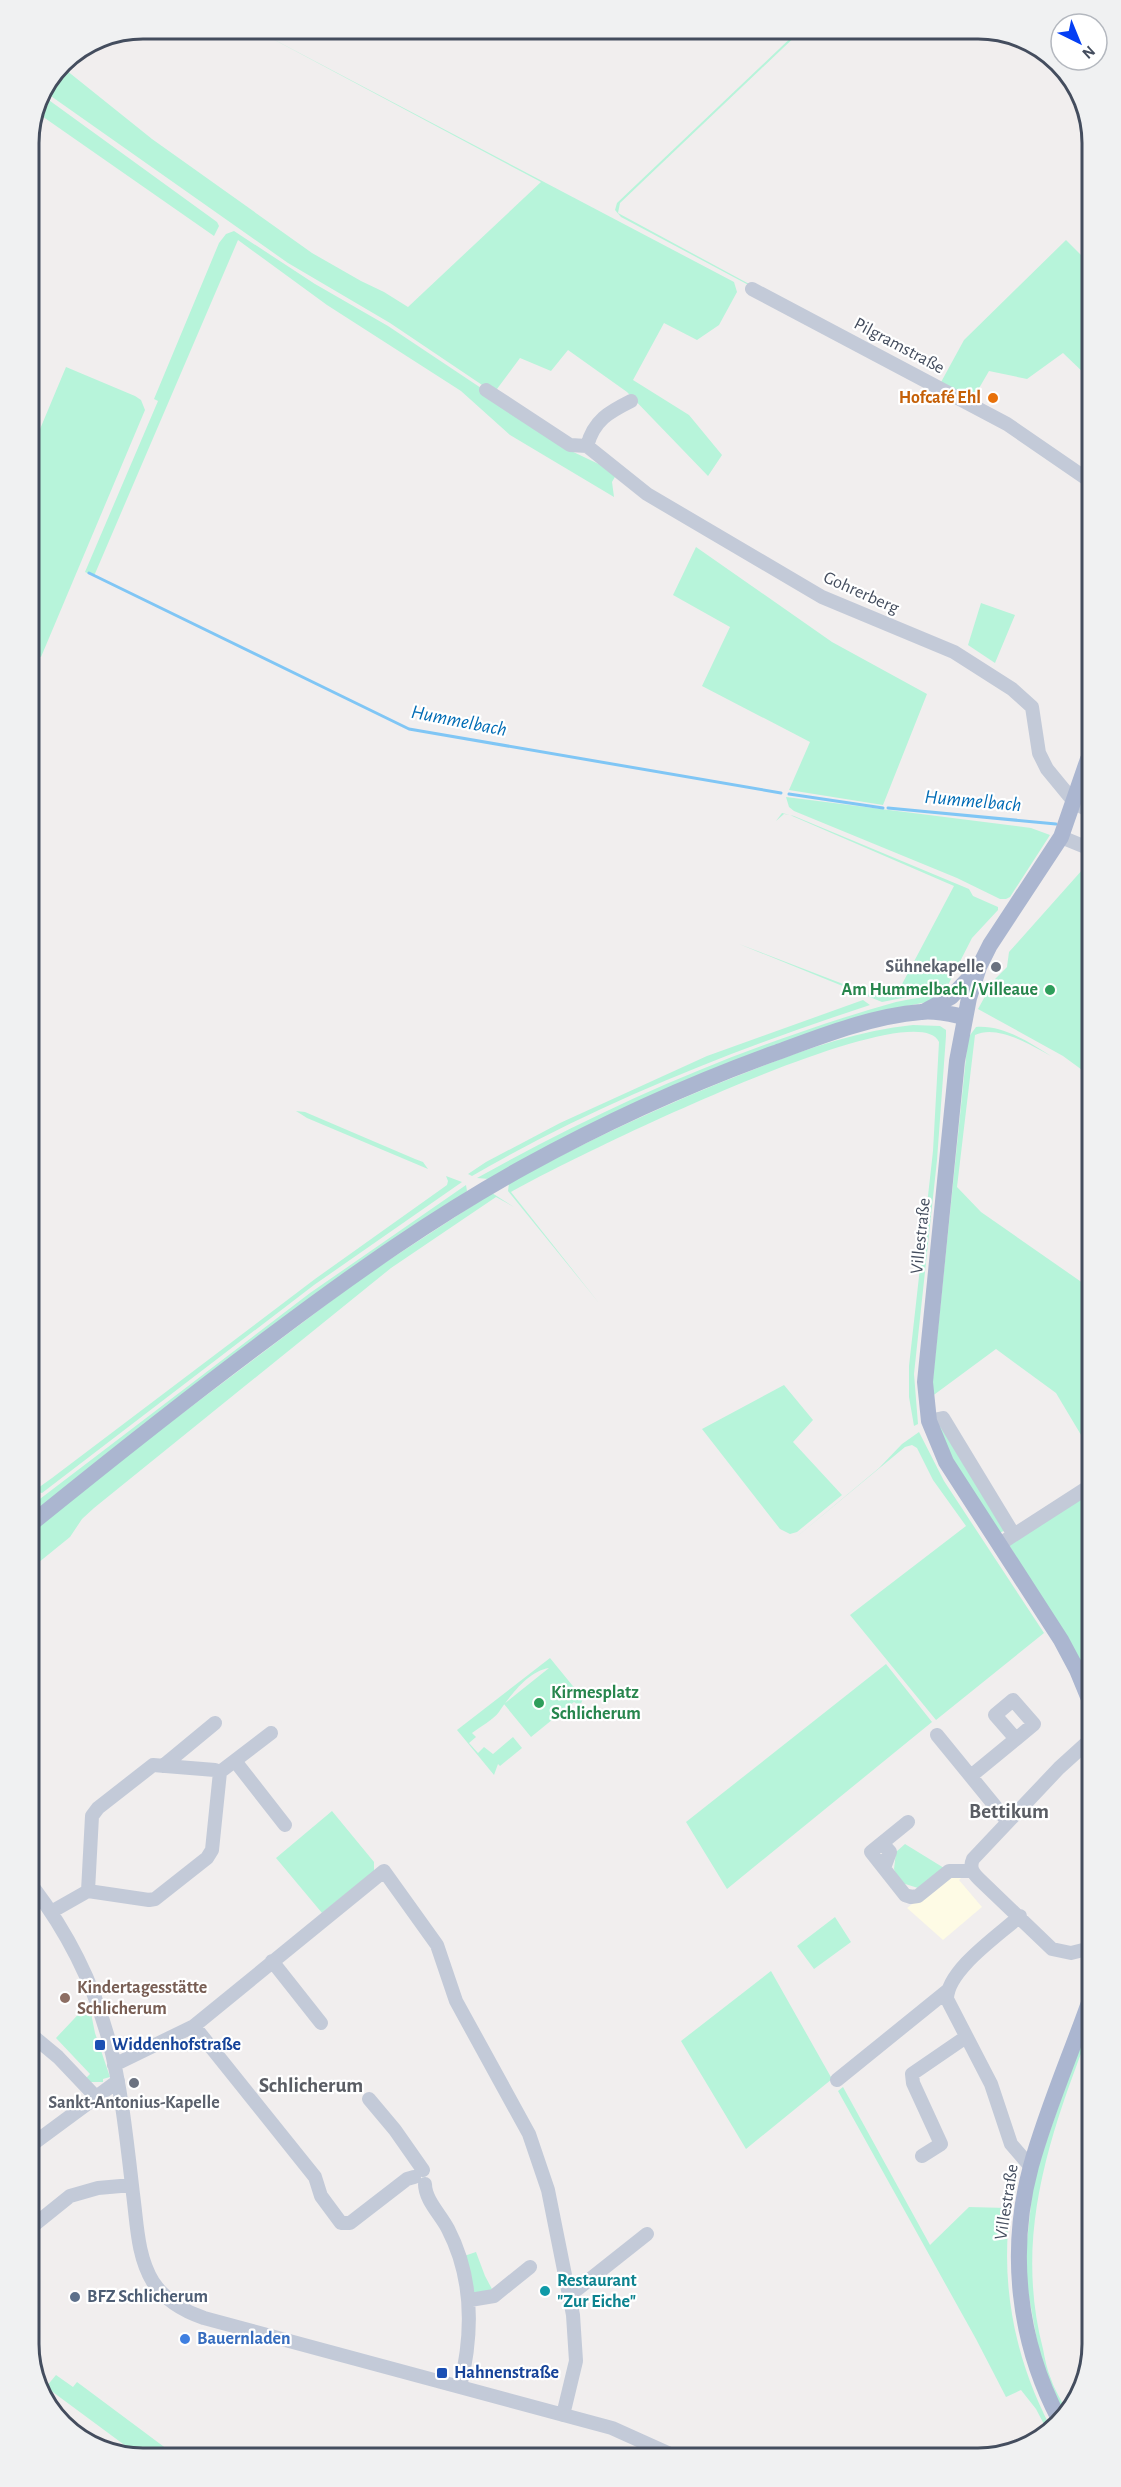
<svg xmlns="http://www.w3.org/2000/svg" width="1121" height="2487" viewBox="0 0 1121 2487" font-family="'Alegreya Sans',sans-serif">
<rect width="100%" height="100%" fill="#f1eeee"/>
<path fill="#fefbe5" d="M952 1873 962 1877 959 1880 982 1907 943 1940 907 1908Z"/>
<path fill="#b7f4da" d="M254 29 734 282 737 292 719 325 697 340 664 323 633 380 689 415 722 455 708 476 627 392 568 350 551 371 520 358 494 393 390 323 288 263 48 94 61 66 152 139 312 253 361 281 384 292 408 307 541 182Z
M800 29H803L620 203 618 213 882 356 621 217 615 210 617 203Z
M46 98 217 222 219 226 214 236 39 114Z
M234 231 315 284 388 326 490 394 567 449 605 467 616 475 612 482 614 497 510 435 461 391 327 305 238 240 94 576 85 572 158 401 154 399 219 243 226 234Z
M1066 240 1087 261V376L1063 353 1027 379 989 371 971 402 940 384 964 340Z
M66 367 135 396 141 400 145 410 41 657 30 653V453Z
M696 547 832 642 927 694 883 805 789 790 810 742 702 686 730 627 673 595Z
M981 603 1015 615 995 663 968 645Z
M786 797 1031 828 1050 835 1010 897 1006 899H1000L957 878 794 811 789 807Z
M782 813 794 816 969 889 973 896 998 907V910L972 938 947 987 932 992 882 1002 739 944 869 994C882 995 890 994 901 986L954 886 790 815 784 814 776 821Z
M1083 869 1088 870 1089 1075 1063 1056 978 1009 994 980 1007 967 1009 952Z
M945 992 937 1000 897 1008 489 1179 477 1178C581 1120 689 1070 801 1032 832 1021 864 1011 896 1002 913 998 929 997 945 992Z
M863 1000 870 1005C733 1050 598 1103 472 1176L468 1174 486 1162 560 1123 707 1056Z
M913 1025 940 1026 946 1030V1036L937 1160 914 1374 918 1424 914 1426 909 1397V1366L933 1151 939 1042C914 988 557 1165 511 1192L599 1303 508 1191 509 1183C587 1141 667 1103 750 1071 803 1050 856 1031 913 1025Z
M976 1027C1003 1025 1029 1042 1051 1056 1031 1045 997 1024 975 1035L957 1187 981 1212 1090 1288V1450L1056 1393 996 1349 931 1397 968 1038Z
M296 1111 305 1112 415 1159 423 1162 428 1169 307 1118Z
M446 1176 462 1182 314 1285 42 1493 32 1491V1487L38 1488 52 1478 315 1279 447 1185 448 1181Z
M466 1185 467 1191 32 1515V1505L310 1293Z
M492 1193 514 1207 496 1197 391 1268 94 1508 82 1519 70 1537 33 1567 32 1531 139 1446 363 1277Z
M784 1385 813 1420 793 1442 842 1495 797 1532 790 1534 780 1529 702 1429Z
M935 1424H942L1005 1530 1000 1533 955 1467Z
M919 1432 944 1481 1044 1633 936 1720 850 1615 966 1526 933 1480 917 1448 912 1445 905 1447 794 1539 879 1468 902 1444Z
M1090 1491V1671L1091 1689 1008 1543Z
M550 1658 581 1696 582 1702 579 1705 574 1702 531 1737 504 1704 549 1668C528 1671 510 1696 499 1712 493 1720 480 1727 472 1733L476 1737 469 1743 478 1753 484 1747 493 1754 513 1737 522 1748 500 1766 498 1764 494 1775 457 1730Z
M886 1664 932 1722 727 1889 686 1822Z
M332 1811 374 1862V1871L322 1913 276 1858Z
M905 1844 944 1868 918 1888 899 1882 894 1869 896 1852Z
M835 1917 851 1942 814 1969 797 1946Z
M771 1971 832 2079 746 2149 681 2041Z
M89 2003 95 2033 110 2077 103 2079V2082H90L85 2079 90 2074 56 2038Z
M1092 2010V2025C1051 2131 1013 2234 1043 2349 1045 2359 1047 2370 1051 2379 1055 2391 1062 2401 1067 2412L1063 2415 1041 2363 1024 2269 1034 2177Z
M843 2087 930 2245 969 2207 1007 2208 1019 2162C1018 2183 1010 2208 1008 2230 1003 2298 1018 2365 1050 2426L1046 2428 1036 2409 1021 2390 1006 2397 976 2339 838 2091Z
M476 2252 485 2276 492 2289 476 2299 464 2256Z
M56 2375 73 2387 77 2382 179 2458H142L46 2387Z"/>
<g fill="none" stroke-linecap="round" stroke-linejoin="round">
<path stroke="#80c6f5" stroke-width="3" d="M89 573 409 729 781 793
M789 794 883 808
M888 808 1056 824"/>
<path stroke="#c3cad8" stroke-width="14" d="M752 289 1007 424 1087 479
M486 390 570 445 587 446 647 494 822 597 954 652 1012 689 1032 707 1039 753 1047 769 1075 803 1088 810
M587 446C594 420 609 412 631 401
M1061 837 1088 848
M929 1421 943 1418 1014 1535
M1006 1540 1090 1486
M937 1735 1008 1822
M1091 1739 1059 1768 973 1859C969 1868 973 1873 979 1879L1052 1949 1071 1953 1091 1948
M235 1761 285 1825
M163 1766 215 1723
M971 1776 1016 1739 995 1715 1013 1700 1034 1724 1016 1739
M908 1822 871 1852 905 1895 911 1897 918 1896 949 1871H972
M882 1843 890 1852 884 1868
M33 1887C68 1933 94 1985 109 2041 122 2091 127 2143 133 2194 137 2223 137 2256 153 2282 165 2300 183 2311 204 2318L612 2428 672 2455
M88 1891 92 1816 98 1808 153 1765 215 1770 220 1772
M51 1912 88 1891 149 1900 155 1899 207 1858 212 1850 220 1772 271 1733
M1020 1916C999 1935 947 1970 947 1999L991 2084 1011 2144 1031 2167
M272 1961 321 2023
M194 2026 315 2177 321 2196 341 2223H350L407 2179 414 2177
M34 2037 58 2057 95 2096
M114 2065 194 2026 384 1871 437 1945 456 2001 529 2134 548 2190 573 2315 576 2361 563 2415
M837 2080 947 1991
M369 2099 395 2130 423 2170
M34 2143 118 2081
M922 2156 941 2144 913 2083 912 2074 966 2037
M425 2184C425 2200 441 2215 448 2229 474 2279 473 2334 460 2387
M34 2225 70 2196 98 2188 132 2185
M570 2295 647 2234
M470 2300 494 2296 530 2267"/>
<path stroke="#abb6d0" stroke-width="16" d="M1088 759 1061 837 990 945 979 967 969 998 957 1061 925 1382 929 1421 946 1462 1061 1640 1077 1670 1091 1704
M925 1011 951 997 973 974
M32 1523C111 1459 190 1396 271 1336 352 1275 435 1216 524 1167 604 1123 689 1084 775 1053 821 1036 872 1016 921 1012 935 1010 950 1014 964 1017
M1059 2419C1018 2341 1008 2251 1031 2166 1047 2108 1072 2052 1092 1994"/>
</g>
<circle fill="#e8710a" stroke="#fff" stroke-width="2" cx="993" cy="398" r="6"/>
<g fill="#6b7280" stroke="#fff" stroke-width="2">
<circle cx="996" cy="967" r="6"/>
<circle cx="134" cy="2083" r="6"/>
</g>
<g fill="#2e9e5b" stroke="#fff" stroke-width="2">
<circle cx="1050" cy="990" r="6"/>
<circle cx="539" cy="1703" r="6"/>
</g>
<circle fill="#8d6e63" stroke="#fff" stroke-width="2" cx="65" cy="1998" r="6"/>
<g fill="#1a4fb4" stroke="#fff" stroke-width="2">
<rect x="94" y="2039" width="12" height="12" rx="3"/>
<rect x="436" y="2367" width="12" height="12" rx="3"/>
</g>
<circle fill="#0f9aa8" stroke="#fff" stroke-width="2" cx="545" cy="2291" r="6"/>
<circle fill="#5c6f8a" stroke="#fff" stroke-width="2" cx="75" cy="2297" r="6"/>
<circle fill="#3f7fe0" stroke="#fff" stroke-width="2" cx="185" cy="2339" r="6"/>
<g text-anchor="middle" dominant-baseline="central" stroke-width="4.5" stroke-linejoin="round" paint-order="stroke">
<g font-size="18" fill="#444d5e" stroke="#fff">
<text transform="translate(899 346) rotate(28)">Pilgramstraße</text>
<text transform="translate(861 593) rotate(24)">Gohrerberg</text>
<text transform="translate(921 1236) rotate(-84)">Villestraße</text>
<text transform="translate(1007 2202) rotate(-81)">Villestraße</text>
</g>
<g font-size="18" font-weight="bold" fill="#c56008" stroke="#fff" text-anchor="end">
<text x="981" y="398">Hofcafé Ehl</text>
</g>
<g font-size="18" font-weight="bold" fill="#5b616d" stroke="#fff" text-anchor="end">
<text x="984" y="967">Sühnekapelle</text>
<text x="134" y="2103" text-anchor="middle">Sankt-Antonius-Kapelle</text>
</g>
<g font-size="18" font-weight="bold" fill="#27864d" stroke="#fff" text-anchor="end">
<text x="1038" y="990">Am Hummelbach / Villeaue</text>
<text x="551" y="1693" text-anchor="start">Kirmesplatz<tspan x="551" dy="21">Schlicherum</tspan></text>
</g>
<g font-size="18" font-weight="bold" fill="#785e54" stroke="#fff" text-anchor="start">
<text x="77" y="1988">Kindertagesstätte<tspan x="77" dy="21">Schlicherum</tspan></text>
</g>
<g font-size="18" font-weight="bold" fill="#164399" stroke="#fff" text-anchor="start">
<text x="112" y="2045">Widdenhofstraße</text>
<text x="454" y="2373">Hahnenstraße</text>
</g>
<g font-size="18" font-weight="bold" fill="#0d838f" stroke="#fff" text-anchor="start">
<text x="557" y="2281">Restaurant<tspan x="557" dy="21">"Zur Eiche"</tspan></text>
</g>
<g font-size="18" font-weight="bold" fill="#4e5e75" stroke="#fff" text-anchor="start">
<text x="87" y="2297">BFZ Schlicherum</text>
</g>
<g font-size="18" font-weight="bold" fill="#366cbe" stroke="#fff" text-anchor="start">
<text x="197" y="2339">Bauernladen</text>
</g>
<g font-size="20" font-style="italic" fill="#006cb5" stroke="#fff">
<text transform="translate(459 721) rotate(11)">Hummelbach</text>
<text transform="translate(973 801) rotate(5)">Hummelbach</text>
</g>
<g font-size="21" font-weight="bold" fill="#5a5d64" stroke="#fff">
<text x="1009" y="1811">Bettikum</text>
<text x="311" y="2085">Schlicherum</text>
</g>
</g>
<path d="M0 0H1121V2487H0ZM143 39H978A104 104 0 0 1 1082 143V2344A104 104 0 0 1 978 2448H143A104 104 0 0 1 39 2344V143A104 104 0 0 1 143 39Z" fill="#f0f1f2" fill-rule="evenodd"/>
<path fill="none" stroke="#444d5e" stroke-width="3" d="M143 39H978A104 104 0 0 1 1082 143V2344A104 104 0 0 1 978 2448H143A104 104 0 0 1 39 2344V143A104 104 0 0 1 143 39Z"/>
<g transform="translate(1079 42) rotate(137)"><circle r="28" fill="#ffffff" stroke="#b4b8bf" stroke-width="1.5"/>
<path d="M0-4.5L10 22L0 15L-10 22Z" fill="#053ff4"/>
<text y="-9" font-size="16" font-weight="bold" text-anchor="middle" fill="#444d5e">N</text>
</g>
</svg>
